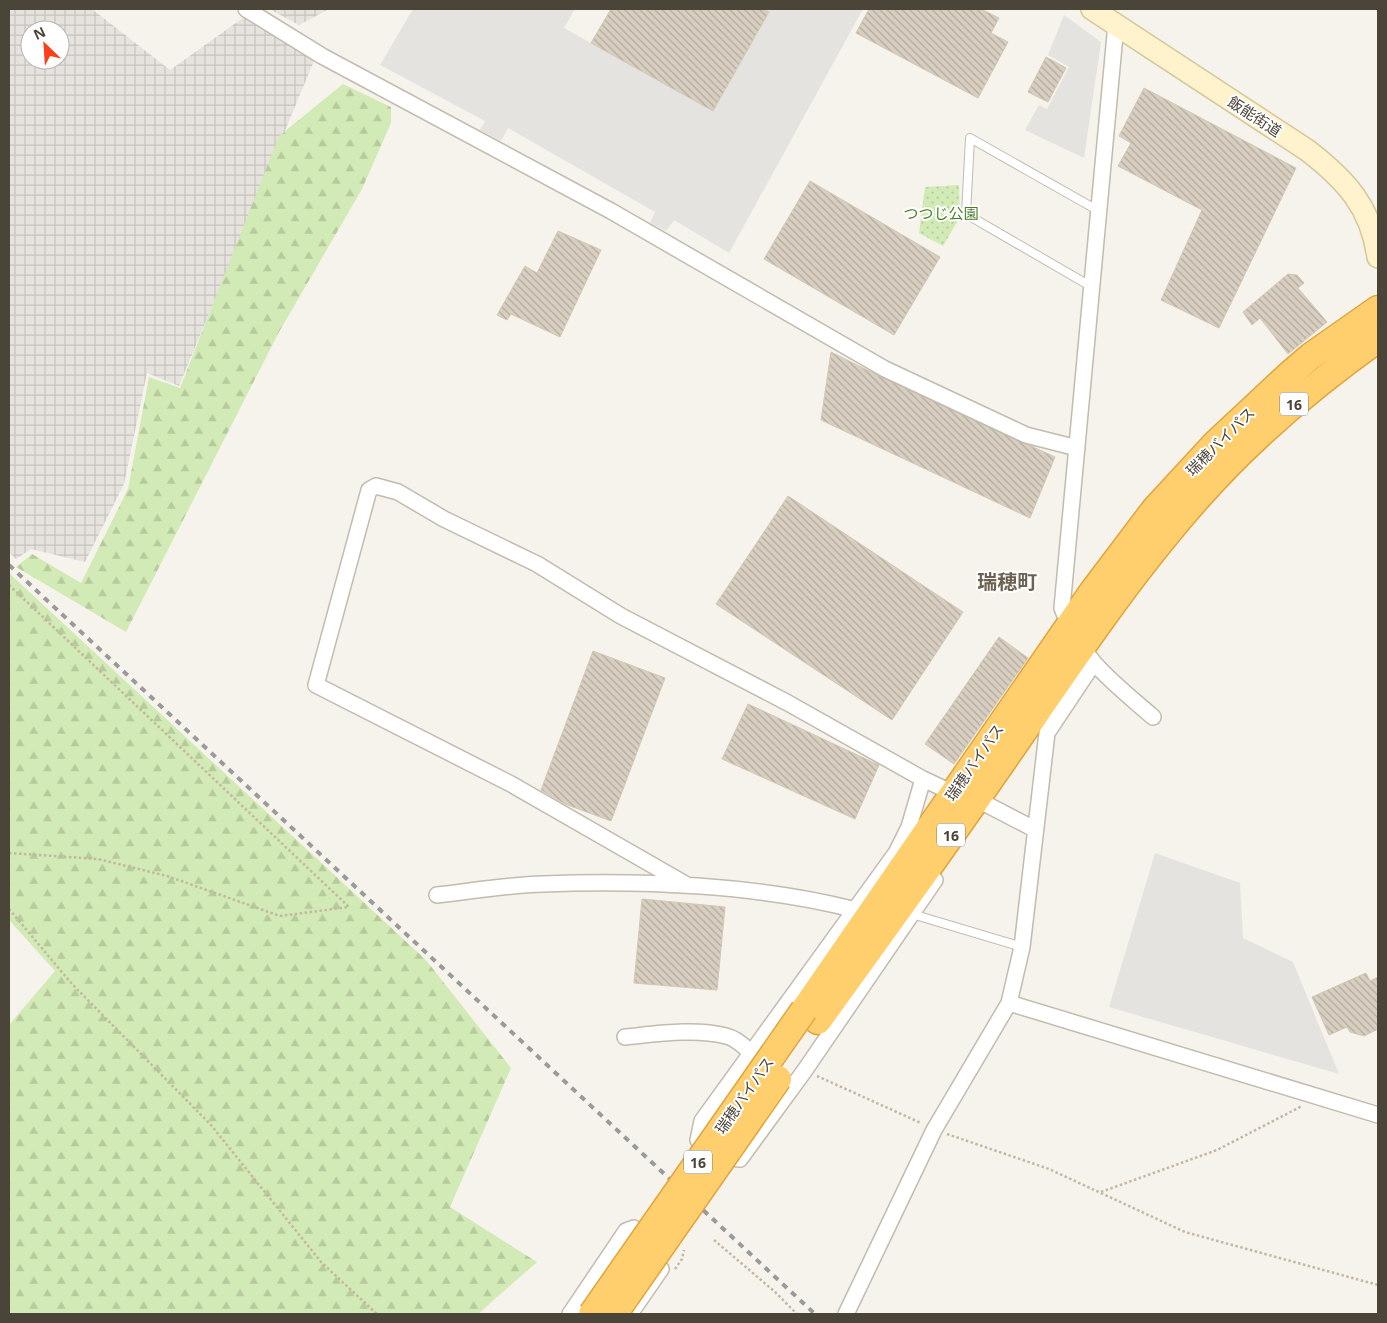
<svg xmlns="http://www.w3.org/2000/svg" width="1387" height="1323" viewBox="0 0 1387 1323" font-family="'Noto Sans','Noto Sans JP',sans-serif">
<defs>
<pattern id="industrial-grid" width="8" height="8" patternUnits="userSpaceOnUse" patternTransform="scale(1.25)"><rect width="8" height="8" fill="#e6e2dd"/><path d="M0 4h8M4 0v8" fill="none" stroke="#c7c3be"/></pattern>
<pattern id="green-dots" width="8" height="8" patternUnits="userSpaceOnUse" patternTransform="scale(1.25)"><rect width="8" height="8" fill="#d2eab5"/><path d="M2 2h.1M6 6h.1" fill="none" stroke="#b6ca9c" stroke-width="1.8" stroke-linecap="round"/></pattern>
<pattern id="forest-firs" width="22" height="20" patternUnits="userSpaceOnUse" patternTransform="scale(1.25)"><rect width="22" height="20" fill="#d2eab5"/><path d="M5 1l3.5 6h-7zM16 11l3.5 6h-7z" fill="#b6ca9c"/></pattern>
<pattern id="building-back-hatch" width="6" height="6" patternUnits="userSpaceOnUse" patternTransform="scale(1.25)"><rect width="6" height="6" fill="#d8cfc1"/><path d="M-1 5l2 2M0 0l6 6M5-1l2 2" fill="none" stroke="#b1aa9e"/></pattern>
</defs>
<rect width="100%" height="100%" fill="#f6f3ec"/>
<path fill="url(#industrial-grid)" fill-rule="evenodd" d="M9 9H92L170 70 244 17 314 61 179 386 147 373 124 484 85 562 31 549 16 559 9 552ZM30 30H60V60H30Z
M269 9H329L299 25Z"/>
<path fill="url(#green-dots)" d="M959 185 960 217 943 246 919 233 925 187Z"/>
<path fill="url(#forest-firs)" d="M343 84 391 107V123L362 189 279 332 126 632 16 567 32 554 81 583 128 489 149 377 180 388 279 136Z
M9 573 426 960 511 1068 450 1207 537 1262 478 1314H9V1025L55 971 9 920Z"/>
<path fill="#e5e3e0" d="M413 9H575L564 28 713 111 769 13 762 9H863L729 253 674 220 666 231 650 223 655 212 508 128 501 141 480 130 485 121 380 65Z
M1064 15 1101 42 1084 158 1025 130 1039 105 1047 109 1069 67 1048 55Z
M1155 853 1240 883 1243 938 1293 962 1339 1074 1109 1007Z"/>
<path fill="url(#building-back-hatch)" stroke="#d3c7b4" d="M611 9H762L769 12 713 111 591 43Z
M869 9H981L999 18 991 33 1008 42 978 98 856 33Z
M1046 57 1066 68 1048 102 1028 92Z
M1144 88 1296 168 1219 328 1161 300 1202 210 1118 166 1131 143 1119 136Z
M810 181 940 257 894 335 764 259Z
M558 231 601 250 560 337 511 314 507 320 497 315 525 266 537 273Z
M1288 274 1297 275 1304 283 1298 288 1327 322 1288 354 1260 318 1252 325 1243 312Z
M831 352 881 377 1055 457 1030 518 821 420Z
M788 496 963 612 892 720 716 604Z
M999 637 1028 658 954 764 925 744Z
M593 651 665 678 611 821 565 804 541 790Z
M748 704 879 765 855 819 722 759Z
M642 899 725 907 717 990 634 983Z
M1366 973 1370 981 1378 977V1029L1364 1036 1350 1032 1347 1027 1329 1035 1312 997Z"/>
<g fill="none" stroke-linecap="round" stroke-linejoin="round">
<g stroke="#c2bbae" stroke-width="10">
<path id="lane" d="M1092 287 966 214 970 138 1099 211
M912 914 1022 947"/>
</g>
<g stroke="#c2bbae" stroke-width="18">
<path id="street" d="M246 9 322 56 611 211 885 369 1026 435 1077 448
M1116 24 1062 608C1079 658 1115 684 1153 717
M923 779 909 827 896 853 702 1121 698 1140 718 1157 740 1159 805 1070 935 880
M982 802 1034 829
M687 885 511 784 316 685 369 490 376 486 398 492 444 519 537 564 621 616 788 703 923 779 953 793
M437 895C472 891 508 885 543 884 642 880 760 885 856 910
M1009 1003 1378 1115
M625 1037C656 1034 695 1028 726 1036 736 1038 744 1047 752 1053
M570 1314 626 1231 634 1228 650 1243
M630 1314 661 1269
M846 1314 934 1130 1009 1003 1022 947 1047 733 1093 664"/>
</g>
<g stroke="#d6c79b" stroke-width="24">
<path id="secondary" d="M1092 9 1307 150C1346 180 1371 207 1378 257"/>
</g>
<g stroke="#e0a43c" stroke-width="29">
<path id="highway" d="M804 1010 1093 591 1155 509 1215 444 1290 374 1311 356 1378 309
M818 1021C877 939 937 857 994 774 1059 681 1120 586 1195 501 1249 439 1312 386 1378 339"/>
</g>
<path stroke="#c4b79f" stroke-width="2.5" stroke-dasharray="2.5 2.5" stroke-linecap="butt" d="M9 585 349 907
M9 853 98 859 167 876 280 916 349 907
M9 909 72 984 211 1125 321 1262 377 1314
M817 1076 921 1123
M947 1134 1049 1169 1185 1232 1378 1285
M1101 1192 1217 1150 1302 1106
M714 1240 774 1291 797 1314
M675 1269 682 1259 684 1250"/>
<use href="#lane" stroke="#fff" stroke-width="8"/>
<use href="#street" stroke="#fff" stroke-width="15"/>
<use href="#secondary" stroke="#fff3cd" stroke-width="21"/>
<use href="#highway" stroke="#ffcf6e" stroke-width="26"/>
<path stroke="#9a9a9a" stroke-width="4" stroke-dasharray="6 6" stroke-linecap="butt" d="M9 565 815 1314"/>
<g stroke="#e0a43c" stroke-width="29" stroke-linecap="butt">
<path id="highway-bridge" d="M592 1314 804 1010
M614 1314 778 1079"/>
</g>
<use href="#highway-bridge" stroke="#ffcf6e" stroke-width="26"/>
</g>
<g text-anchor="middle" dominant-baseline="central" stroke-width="4" stroke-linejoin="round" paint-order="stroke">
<g fill="#fff" stroke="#817c74" stroke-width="1">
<rect x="1280" y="392.5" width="28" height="23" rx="4"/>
<rect x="937" y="823.5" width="28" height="23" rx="4"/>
<rect x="684" y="1150.5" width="28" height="23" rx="4"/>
</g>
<g font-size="14" font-weight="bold" fill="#4b4439">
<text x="1294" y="404">16</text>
<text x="951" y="835">16</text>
<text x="698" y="1162">16</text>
</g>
<g font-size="15" fill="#4b4439" stroke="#fff">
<text transform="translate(1255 116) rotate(33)">飯能街道</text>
<text transform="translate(1220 441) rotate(-45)">瑞穂バイパス</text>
<text transform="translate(974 762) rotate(-55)">瑞穂バイパス</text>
<text transform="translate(744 1095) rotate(-55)">瑞穂バイパス</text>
</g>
<g font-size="15" fill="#4a7f2a" stroke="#fff">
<text x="941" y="213">つつじ公園</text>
</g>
<g font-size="20" font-weight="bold" fill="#6e6250" stroke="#fff">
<text x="1007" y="581">瑞穂町</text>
</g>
</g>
<rect width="1387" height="1323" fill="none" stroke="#4b4439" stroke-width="20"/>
<g transform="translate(45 45) rotate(335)"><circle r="24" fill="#ffffff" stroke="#b7b4b0"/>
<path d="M0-4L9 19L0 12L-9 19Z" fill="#fc3f1d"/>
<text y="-8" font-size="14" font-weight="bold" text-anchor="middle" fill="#4b4439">N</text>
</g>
</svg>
